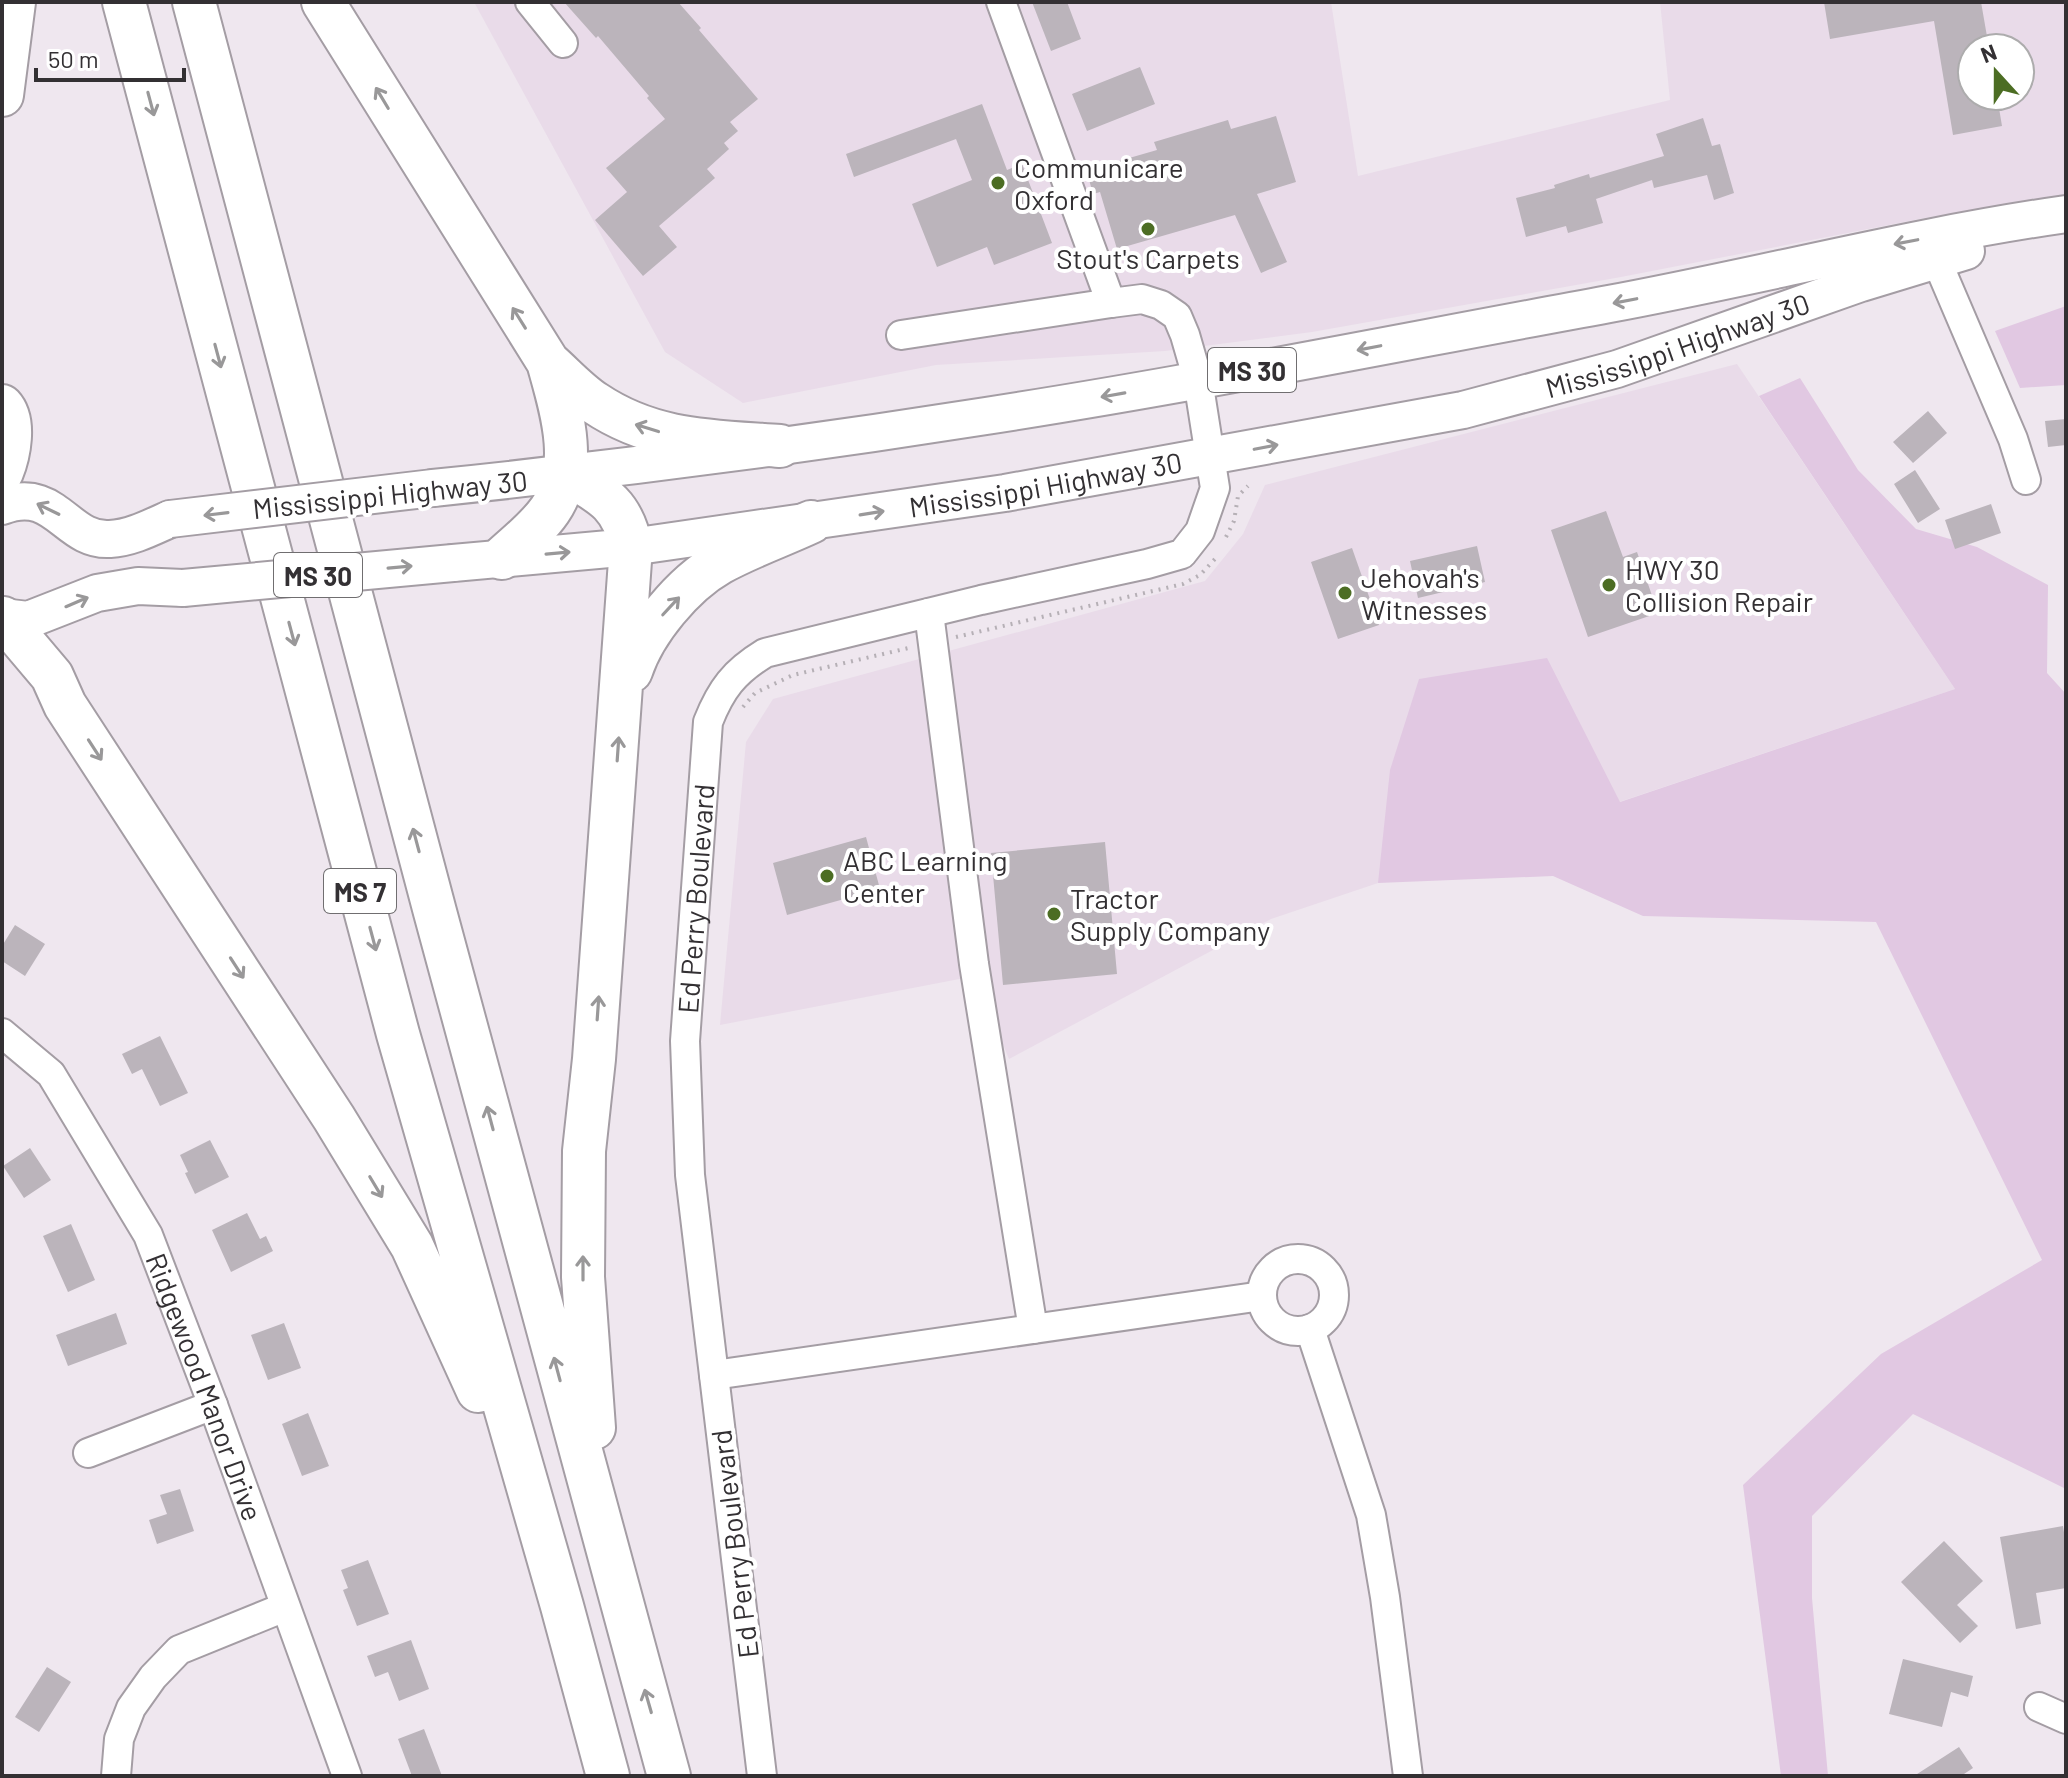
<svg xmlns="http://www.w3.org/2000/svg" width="2068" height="1778" viewBox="0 0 2068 1778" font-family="Barlow,sans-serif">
<rect width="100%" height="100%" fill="#efe7ef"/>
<path fill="#e9dbe9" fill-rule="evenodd" d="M474 2H1331L1358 176 1670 100 1660 2H2066V195L1930 217 1621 277 1312 332 1165 351 936 365 743 403 665 352ZM1972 48H2020V96H1972Z
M1737 364 1955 689 1271 919 1009 1059 975 976 720 1025 746 742 773 699 1205 581 1243 534 1265 485Z"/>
<path fill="#e1c8e2" d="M2066 306V385L2020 388 1995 331Z
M1800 378 1858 470 1916 529 1977 547 2048 585 2047 673 2066 694V1489L1913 1414 1812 1516V1598L1828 1776H1781L1743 1485 1881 1354 2042 1260 1876 922 1643 916 1553 876 1378 883 1390 770 1419 679 1547 658 1620 802 1955 689 1759 396Z"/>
<path fill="#bbb4bb" d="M564 2H678L701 28 699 30 758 99 730 122 738 131 724 143 729 149 707 169 715 178 659 226 677 247 643 276 595 220 627 192 606 168 665 119 647 98 649 96 598 36 596 38Z
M1032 2H1067L1081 39 1051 51Z
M1824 2H1981L1989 48H1972V96H1997L2002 126 1953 135 1934 21 1830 39Z
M1140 67 1155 104 1087 131 1072 94Z
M982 104 1007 170 1022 164 1052 243 994 265 987 247 937 267 912 204 972 180 956 139 854 177 846 154Z
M1276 116 1296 182 1257 194 1287 262 1261 273 1235 215 1117 249 1100 192 1093 194 1088 176 1100 173 1098 167 1157 150 1154 142 1228 120 1231 129Z
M1703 118 1712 146 1720 144 1734 193 1714 200 1707 175 1654 188 1652 180 1596 199 1603 223 1568 233 1566 226 1526 237 1516 198 1555 188 1554 185 1589 174 1590 178 1664 156 1656 134Z
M1928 411 1947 433 1913 463 1893 442Z
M2066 419V445L2048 447 2045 421Z
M1915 470 1940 509 1918 523 1894 484Z
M1991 504 2001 533 1955 549 1945 520Z
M1606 511 1623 557 1637 552 1658 613 1588 637 1551 530Z
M1477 546 1485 582 1418 598 1410 561Z
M1352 548 1379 625 1338 639 1311 562Z
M866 837 880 889 787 915 773 863Z
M1105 842 1117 974 1003 985 991 853Z
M15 925 45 944 25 976 2 961V946Z
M160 1036 188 1093 160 1106 142 1069 132 1074 122 1054Z
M210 1140 229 1177 195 1194 185 1173 188 1172 180 1155Z
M30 1148 51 1180 24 1198 3 1166Z
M247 1213 260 1239 266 1236 273 1251 231 1272 212 1230Z
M71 1224 95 1280 68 1292 43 1236Z
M116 1313 127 1344 68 1366 56 1335Z
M284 1323 301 1368 268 1380 251 1335Z
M308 1413 329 1466 302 1476 282 1424Z
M180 1489 194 1531 157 1544 149 1520 167 1514 160 1495Z
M2063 1526 2066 1545V1588L2036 1593 2041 1624 2016 1629 2000 1537Z
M1944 1541 1983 1581 1957 1605 1978 1626 1960 1643 1901 1582Z
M368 1560 389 1614 357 1626 343 1590 348 1588 341 1570Z
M411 1640 429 1689 399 1701 388 1672 375 1677 367 1656Z
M1903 1659 1973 1676 1968 1697 1951 1692 1942 1727 1889 1714Z
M47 1667 71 1682 39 1732 15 1717Z
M424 1729 442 1776H412L398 1739Z
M1959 1747 1973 1768 1961 1776H1914Z"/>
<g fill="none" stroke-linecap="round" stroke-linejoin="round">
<g stroke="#a49da4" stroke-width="32">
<g id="minor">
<path d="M530 2 563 43"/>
<path d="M1936 259 2013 439 2026 480"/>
<path d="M901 335 1111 303"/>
<path d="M929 613 974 964 1033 1329"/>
<path id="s1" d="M2 1033 51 1074 148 1235 213 1405 347 1776"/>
<circle cx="1298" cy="1295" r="36"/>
<path d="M1310 1329 1371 1515 1385 1597 1408 1776"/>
<path d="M714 1375 1262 1296"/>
<path d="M88 1453 213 1405"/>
<path d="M2039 1707 2066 1719"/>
<path d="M116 1776 119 1739 131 1708 153 1677 179 1650 285 1607"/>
<path id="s2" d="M762 1776 690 1175 685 1041 708 722C721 689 734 672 765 653L981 600 1147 564 1182 554 1200 531 1215 488 1198 380 1185 335 1177 316 1161 305 1142 299 1111 303 1001 2"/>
</g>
</g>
<g stroke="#a49da4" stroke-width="40">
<g id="major">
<path d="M433 488C617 469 802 445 986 416 1194 384 1401 342 1609 304 1761 276 1912 236 2066 214"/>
<path d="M2 506C56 485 66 542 110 539 131 538 152 527 170 519"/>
<path id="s3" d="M453 563 631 547 1005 493 1463 410 1617 369 1861 283 1966 251"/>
<path d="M2 617 28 620 97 593 138 586 183 588"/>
</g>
</g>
<g stroke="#a49da4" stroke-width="46">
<path id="highway" d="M124 2 398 1034 562 1606 608 1776
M194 2 435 912 669 1776
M323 2 548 362C561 409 580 466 550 510 537 529 518 543 502 558
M2 95 14 2
M548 362C563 375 578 392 595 403 653 442 712 441 780 446
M2 406C16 421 9 455 2 472
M567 474C602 494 623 504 631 547L594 1059 584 1151 583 1277 594 1428
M3 618 52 676 65 705 334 1118 412 1246 478 1391
M631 671C644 631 683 584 720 563 749 547 781 536 811 522"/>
</g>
<path stroke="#b6b0b6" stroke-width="4" stroke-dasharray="2 6" stroke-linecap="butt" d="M1226 537 1234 521 1238 496 1248 486
M956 637 1183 584 1200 575 1215 559
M743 707 755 693 793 675 913 647"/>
<use href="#minor" stroke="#fff" stroke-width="28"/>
<use href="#major" stroke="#fff" stroke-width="36"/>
<use href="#highway" stroke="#fff" stroke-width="42"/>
<g stroke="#a49da4" stroke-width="40" stroke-linecap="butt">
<path id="major-bridge" d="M170 519 433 488
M183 588 453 563"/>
</g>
<use href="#major-bridge" stroke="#fff" stroke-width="36"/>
</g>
<defs><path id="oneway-shaft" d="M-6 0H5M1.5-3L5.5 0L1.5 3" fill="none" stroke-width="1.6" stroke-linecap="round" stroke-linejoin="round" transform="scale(2)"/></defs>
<g stroke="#999899">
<use href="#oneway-shaft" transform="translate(382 98) rotate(-121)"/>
<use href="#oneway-shaft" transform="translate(151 104) rotate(75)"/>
<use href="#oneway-shaft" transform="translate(1906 242) rotate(169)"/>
<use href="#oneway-shaft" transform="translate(1625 301) rotate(169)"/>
<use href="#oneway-shaft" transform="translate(519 318) rotate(-122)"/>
<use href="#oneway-shaft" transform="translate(1369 348) rotate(169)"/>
<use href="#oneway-shaft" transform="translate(218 356) rotate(75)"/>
<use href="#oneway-shaft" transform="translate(1113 395) rotate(170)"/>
<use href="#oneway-shaft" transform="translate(647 428) rotate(-163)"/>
<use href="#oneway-shaft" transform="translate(1266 447) rotate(-11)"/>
<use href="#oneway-shaft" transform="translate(48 509) rotate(-154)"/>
<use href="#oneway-shaft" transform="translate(872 513) rotate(-9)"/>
<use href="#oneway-shaft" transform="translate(216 514) rotate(173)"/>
<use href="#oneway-shaft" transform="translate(558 553) rotate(-5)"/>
<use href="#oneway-shaft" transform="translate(400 567) rotate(-5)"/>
<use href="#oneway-shaft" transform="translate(77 602) rotate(-23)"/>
<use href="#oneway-shaft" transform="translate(671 606) rotate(-47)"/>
<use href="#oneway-shaft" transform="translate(292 634) rotate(75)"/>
<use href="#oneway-shaft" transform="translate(618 749) rotate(-86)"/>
<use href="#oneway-shaft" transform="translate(95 750) rotate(57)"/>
<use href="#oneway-shaft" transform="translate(416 840) rotate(-105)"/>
<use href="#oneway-shaft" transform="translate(373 939) rotate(75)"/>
<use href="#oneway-shaft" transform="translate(237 968) rotate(57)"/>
<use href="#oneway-shaft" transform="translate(598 1008) rotate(-86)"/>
<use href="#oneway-shaft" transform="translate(490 1118) rotate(-105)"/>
<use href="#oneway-shaft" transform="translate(376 1187) rotate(59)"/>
<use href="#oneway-shaft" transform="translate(583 1268) rotate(-90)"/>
<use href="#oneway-shaft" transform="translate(557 1369) rotate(-105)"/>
<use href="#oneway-shaft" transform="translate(648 1701) rotate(-106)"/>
</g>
<g fill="#4c6d23" stroke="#fff" stroke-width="3">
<circle cx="998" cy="183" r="8"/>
<circle cx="1148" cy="229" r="8"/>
<circle cx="1609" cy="585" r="8"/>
<circle cx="1345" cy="593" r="8"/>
<circle cx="827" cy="876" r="8"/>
<circle cx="1054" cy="914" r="8"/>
</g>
<g text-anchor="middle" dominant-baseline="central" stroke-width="8" stroke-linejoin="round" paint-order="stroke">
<g fill="#fff" stroke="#706e70" stroke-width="2">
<rect x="1208" y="348" width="88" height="44" rx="6"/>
<rect x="274" y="553" width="88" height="44" rx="6"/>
<rect x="324" y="869" width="72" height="44" rx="6"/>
</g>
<g font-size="26" font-weight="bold" fill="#333033">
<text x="1252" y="370">MS 30</text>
<text x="318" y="575">MS 30</text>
<text x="360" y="891">MS 7</text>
</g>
<g font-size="28" fill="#333033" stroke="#fff" text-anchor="start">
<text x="1014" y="167">Communicare<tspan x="1014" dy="32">Oxford</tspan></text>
<text x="1148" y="258" text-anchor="middle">Stout's Carpets</text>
<text x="1625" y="569">HWY 30<tspan x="1625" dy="32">Collision Repair</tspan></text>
<text x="1361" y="577">Jehovah's<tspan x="1361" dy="32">Witnesses</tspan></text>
<text x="843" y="860">ABC Learning<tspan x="843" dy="32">Center</tspan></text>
<text x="1070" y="898">Tractor<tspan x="1070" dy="32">Supply Company</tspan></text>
</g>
<g font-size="28" fill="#333033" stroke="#fff">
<text stroke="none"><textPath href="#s3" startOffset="1246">Mississippi Highway 30</textPath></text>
<text stroke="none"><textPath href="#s3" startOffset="598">Mississippi Highway 30</textPath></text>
<text transform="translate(390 494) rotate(-6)">Mississippi Highway 30</text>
<text stroke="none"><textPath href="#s2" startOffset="882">Ed Perry Boulevard</textPath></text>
<text stroke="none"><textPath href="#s1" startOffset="414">Ridgewood Manor Drive</textPath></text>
<text transform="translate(734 1544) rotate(-97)">Ed Perry Boulevard</text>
</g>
</g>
<rect width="2068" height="1778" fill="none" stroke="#333033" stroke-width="8"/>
<g transform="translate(1996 72) rotate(339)"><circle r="38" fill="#ffffff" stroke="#adacad" stroke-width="2"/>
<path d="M0-6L14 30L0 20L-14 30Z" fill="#4c6d23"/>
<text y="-12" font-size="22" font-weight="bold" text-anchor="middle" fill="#333033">N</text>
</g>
<path d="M36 68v12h148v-12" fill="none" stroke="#333033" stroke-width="4"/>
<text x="48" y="68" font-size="24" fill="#333033" stroke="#ffffff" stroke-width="6" paint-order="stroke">50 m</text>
</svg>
